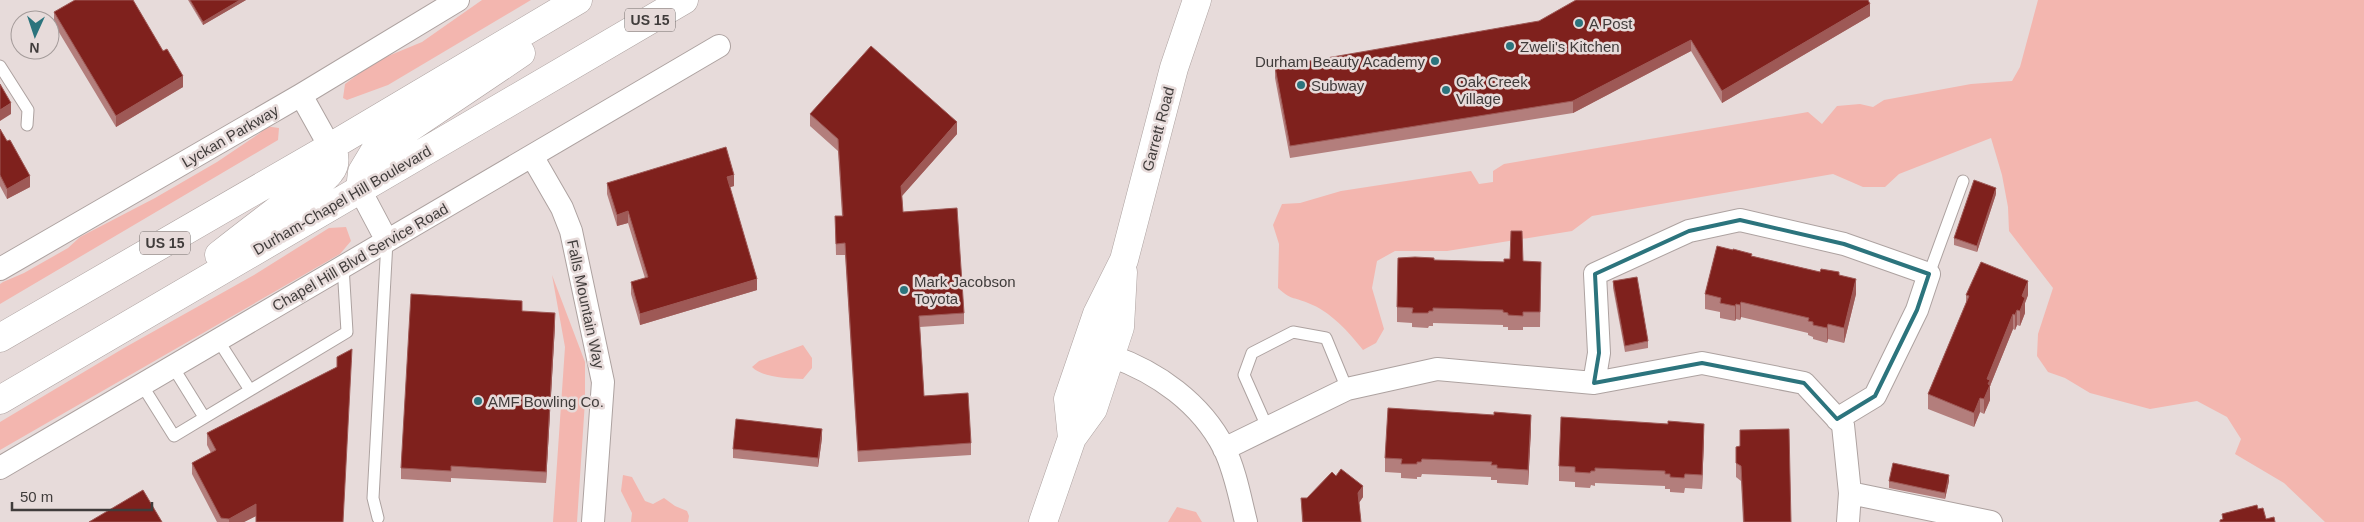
<svg xmlns="http://www.w3.org/2000/svg" width="2364" height="522" viewBox="0 0 2364 522" font-family="Helvetica,sans-serif">
<rect width="100%" height="100%" fill="#e7dbda"/>
<path fill="#f3b6af" d="M482 0H531L388 85 347 100 343 98 345 84 376 61 422 42Z
M2038 0H2364V522H2325L2284 483 2235 454 2241 439 2227 417 2197 401 2150 409 2090 393 2065 378 2048 372 2037 356 2038 334 2053 288 2009 231 2008 207 2002 175 1991 138 1899 174 1885 187H1863L1833 174 1592 216 1572 231 1447 251H1395L1377 261 1372 288 1384 329 1376 343 1363 350C1349 332 1330 311 1308 303 1292 296 1292 301 1278 288L1279 244 1273 225 1282 204 1300 203 1341 191 1471 171 1479 184 1493 182V171L1504 164 1808 112 1822 124 1837 106 1860 104 1873 107 1884 100 1971 84 2012 81 2020 67Z
M265 126 279 128 278 140 0 304V284L3 282 24 273 68 248 80 237 155 198 217 162 260 133Z
M346 227 351 241 340 254 0 450V422L124 348 254 275 329 228Z
M552 275 585 362V401L577 522H553L565 347Z
M803 345 812 358V368L803 379C788 378 763 378 752 367L759 361Z
M623 475 632 477 645 501 653 504 664 498 675 506 687 511 689 516 688 522H631L632 513 621 491Z
M1177 507 1196 512 1202 522H1168Z"/>
<g fill="none" stroke-linecap="round" stroke-linejoin="round">
<g stroke="#ada2a0" stroke-width="13">
<path id="lane" d="M0 66 28 110 27 125
M1929 274 1963 181
M218 340 250 390
M173 367 204 417
M142 385 174 436 347 332 343 266
M1268 429 1244 375 1252 353 1293 332 1326 338 1347 389
M378 518 373 498 387 241"/>
</g>
<g stroke="#ada2a0" stroke-width="24">
<path id="street" d="M301 95 330 147
M532 156 562 208 571 231 603 382 593 522
M360 190 387 241
M0 269 301 95 458 0
M1111 356C1157 372 1201 403 1224 448 1235 470 1240 498 1246 522
M1594 383 1599 353 1595 274 1689 231 1740 220 1844 244 1929 274 1917 310 1875 396 1837 419
M1224 449 1347 389 1437 369 1594 383 1702 363 1804 383 1843 425 1850 493 1848 522
M0 468 719 46
M1850 493 1991 522"/>
</g>
<g stroke="#ada2a0" stroke-width="29">
<path id="secondary" d="M1072 438 1068 399 1097 314 1124 260 1174 68 1197 0
M1043 522 1072 438 1093 409 1120 327 1123 272"/>
</g>
<g stroke="#ada2a0" stroke-width="29">
<path id="highway" d="M360 190 362 172 374 152 521 53
M219 255C243 236 268 217 292 199 304 190 321 184 330 172 336 165 336 155 330 147
M0 338 330 147 578 0
M0 400 684 0"/>
</g>
<use href="#lane" stroke="#fff" stroke-width="11"/>
<use href="#street" stroke="#fff" stroke-width="22"/>
<use href="#secondary" stroke="#fff" stroke-width="28"/>
<use href="#highway" stroke="#fff" stroke-width="28"/>
</g>
<path fill="#b37e7c" d="M188 0H246L203 25Z
M54 12 183 87 116 127 54 24Z
M1870 16 1722 103 1691 51 1573 113 1290 158 1275 78V67Z
M810 114 957 134 902 196 903 212 964 313V324L920 327 924 396 971 443V455L858 462 845 255H836L835 216H842L838 151 810 126Z
M0 129 30 187 7 199 0 186Z
M607 183 734 186 730 187 757 290 640 325 631 294V282L645 278 628 223 617 226 607 194Z
M1996 194 1977 252 1954 245V238Z
M1752 256 1820 272 1839 275 1856 294 1844 343 1828 339 1827 343 1813 339V337L1808 335V333L1741 317 1740 320 1736 319 1735 321 1720 318V312L1705 309V294Z
M1434 260 1504 262 1523 261 1541 277 1540 327H1523V330H1508V327H1503V325L1433 323V326H1429L1428 328 1412 327V323L1397 322V307Z
M1613 281 1648 341V348L1625 352 1613 288Z
M1966 295H2028L2025 303V313L2020 326 2017 325 2015 330 2013 329 1990 386V400L1984 414 1980 412 1974 427 1928 409V394L1966 303Z
M522 311 555 325 546 483 451 478V482L401 479V468Z
M352 361 256 516 244 522H217L192 474V463L211 453 207 445V433L337 367Z
M1531 430 1528 485 1497 483V480H1491V477L1422 474 1421 477H1417V479L1401 478V473L1385 472V458Z
M1740 430 1791 522H1743L1741 481 1736 477V447L1740 446Z
M822 438 818 467 733 458V449Z
M1704 439 1702 489 1685 488 1684 493 1670 492V489H1665V486L1595 483V486L1591 485 1590 488 1575 487V482L1559 481V466Z
M1336 476 1363 497 1359 503 1361 522H1302L1301 498H1307Z
M1889 481H1949L1945 499 1889 488Z"/>
<path fill="#9e5956" d="M240 0H246L203 25V22Z
M1870 4V16L1722 103V91Z
M1691 40V51L1573 113V101Z
M183 76V87L116 127V116Z
M11 103V114L0 121V110Z
M957 122V134L901 197V186Z
M734 175V186L727 188V177Z
M30 176V187L7 199V189Z
M1996 188V194L1977 252V246Z
M628 211V223L617 226V215Z
M757 279V290L640 325V314Z
M1856 279V294L1844 343V328Z
M2028 281V295L2025 303V313L2020 326V311L2022 296Z
M1741 302V317L1740 320V305Z
M1736 304V319L1735 321V306Z
M2017 310V325L2015 330V315Z
M555 313V325L546 483V472Z
M2013 314V329L1990 386V400L1984 414V399L1987 379Z
M1828 324V339L1827 343V328Z
M1980 398V412L1974 427V413Z
M1531 415V430L1528 485V470Z
M1704 424V439L1702 489V475Z
M822 429V438L818 467V458Z
M1949 475V481L1945 499V493Z
M1363 486V497L1358 504V493Z
M256 504V516L244 522H229V519Z"/>
<path fill="#7f211d" stroke="#9e5956" d="M75 0H133L163 51 167 49 183 76 116 116 54 12Z
M190 0H240L203 22Z
M1576 0H1868L1870 4 1722 91 1691 40 1573 101 1290 146 1275 67 1539 21Z
M871 46 957 122 901 186 903 212 957 208 964 313 919 316 924 396 968 393 971 443 858 451 845 243 836 244 835 216H843L838 139 810 114Z
M0 84 11 103 0 110Z
M0 129 7 141 10 140 30 176 7 189 0 175Z
M726 147 734 175 727 177 757 279 640 314 631 282 648 277 628 211 617 215 607 183Z
M1974 180 1996 188 1977 246 1954 238Z
M1511 231H1522L1523 261 1541 262 1540 312H1523V316L1508 315V313L1503 312V310L1433 308V311H1429L1428 313H1412L1413 308 1397 307 1398 258 1415 257 1434 258V260L1504 262V259H1510Z
M1717 246 1733 250V249L1752 254 1751 256 1820 272 1821 269 1839 272V275L1856 279 1844 328 1828 324 1827 328 1813 325V322L1808 321 1809 318 1741 302 1740 305 1736 304 1735 306 1720 303 1721 298 1705 294Z
M1981 262 2028 281 2022 296 2025 298 2020 311 2017 310 2015 315 2013 314 1987 379 1990 380 1988 384 1990 385 1984 399 1980 398 1974 413 1928 394 1969 296 1966 295Z
M1637 277 1648 341 1625 346 1613 281Z
M411 294 522 301V311L555 313 546 472 451 466V471L401 468Z
M352 349 343 522H256V504L229 519 221 518 192 463 216 450 207 433 337 367V357Z
M1388 408 1494 415V412L1531 415 1528 470 1497 468V465H1491L1492 462 1422 459 1421 462H1417V464H1401L1402 459 1385 458Z
M1561 417 1668 424V421L1704 424 1702 475 1685 474 1684 478 1670 477V474H1665V471L1595 468V471H1591L1590 473 1575 472V467L1559 466Z
M736 419 822 429 818 458 733 449Z
M1789 429 1791 522H1744L1741 466 1736 463V447L1740 446V430Z
M1893 463 1949 475 1945 493 1889 481Z
M1341 469 1363 486 1358 493 1361 522H1303L1301 498H1307L1332 472 1336 476Z
M143 490 162 522H89Z
M2257 505 2258 509 2263 508 2266 519 2274 517 2275 522H2220V520L2223 519 2222 514Z"/>
<path fill="none" stroke="#2c747d" stroke-width="4" stroke-linejoin="round" d="M1740 220 1844 244 1929 274 1917 310 1875 396 1837 419 1804 383 1702 363 1594 383 1599 353 1595 274 1689 231Z"/>
<g fill="#2c747d" stroke="#e7dbda" stroke-width="2">
<circle cx="1579" cy="23" r="5"/>
<circle cx="1510" cy="46" r="5"/>
<circle cx="1435" cy="61" r="5"/>
<circle cx="1301" cy="85" r="5"/>
<circle cx="1446" cy="90" r="5"/>
<circle cx="904" cy="290" r="5"/>
<circle cx="478" cy="401" r="5"/>
</g>
<g text-anchor="middle" dominant-baseline="central" stroke-width="5" stroke-linejoin="round" paint-order="stroke">
<g fill="#e7dbda" stroke="#726c6b" stroke-width="1">
<rect x="625" y="8.5" width="50" height="23" rx="4"/>
<rect x="140" y="231.5" width="50" height="23" rx="4"/>
</g>
<g font-size="14" font-weight="bold" fill="#403c3b">
<text x="650" y="20">US 15</text>
<text x="165" y="243">US 15</text>
</g>
<g font-size="15" fill="#403c3b" stroke="#e7dbda" text-anchor="start">
<text x="1589" y="23">A Post</text>
<text x="1520" y="46">Zweli's Kitchen</text>
<text x="1425" y="61" text-anchor="end">Durham Beauty Academy</text>
<text x="1456" y="81">Oak Creek<tspan x="1456" dy="17">Village</tspan></text>
<text x="1311" y="85">Subway</text>
<text x="914" y="281">Mark Jacobson<tspan x="914" dy="17">Toyota</tspan></text>
<text x="488" y="401">AMF Bowling Co.</text>
</g>
<g font-size="15" fill="#403c3b" stroke="#e7dbda">
<text transform="translate(1158 129) rotate(-75)">Garrett Road</text>
<text transform="translate(230 136) rotate(-30)">Lyckan Parkway</text>
<text transform="translate(342 200) rotate(-30)">Durham-Chapel Hill Boulevard</text>
<text transform="translate(360 257) rotate(-30)">Chapel Hill Blvd Service Road</text>
<text transform="translate(586 304) rotate(78)">Falls Mountain Way</text>
</g>
</g>
<g transform="translate(35 35) rotate(183)"><circle r="24" fill="#e7dbda" stroke="#a49b9a"/>
<path d="M0-4L9 19L0 12L-9 19Z" fill="#2c747d"/>
<text y="-8" font-size="14" font-weight="bold" text-anchor="middle" fill="#403c3b">N</text>
</g>
<path d="M12 502v8h140v-8" fill="none" stroke="#403c3b" stroke-width="2.5"/>
<text x="20" y="502" font-size="15" fill="#403c3b" stroke="#e7dbda" stroke-width="4" paint-order="stroke">50 m</text>
</svg>
